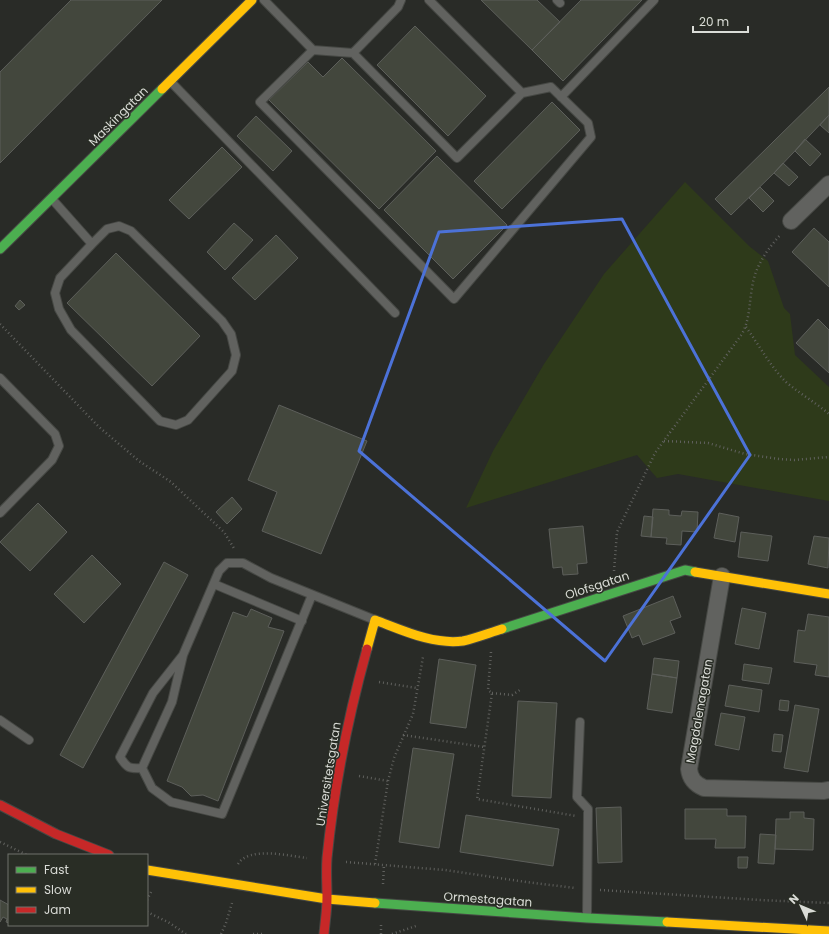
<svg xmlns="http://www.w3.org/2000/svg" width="829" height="934" viewBox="0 0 829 934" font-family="Poppins,sans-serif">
<rect width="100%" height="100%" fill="#292b27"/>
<path fill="#2e3a1a" d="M685 182 749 246 768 261 784 308 790 314 795 355 829 387V501L678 474 657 478 637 455 466 508 493 451 544 364 604 274Z"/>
<path fill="#43473d" stroke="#5d5f5b" d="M71 0H162L0 163V72Z
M481 0H537L560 22 532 50Z
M581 0H642L563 81 532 50Z
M415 26 486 96 448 136 377 65Z
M342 58 436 151 379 209 269 100 308 62 323 77Z
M829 87V115L774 173 731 215 715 199Z
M552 102 580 130 502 209 474 181Z
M829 115V133L820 125Z
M256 116 292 151 273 171 237 136Z
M805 139 821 154 810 166 795 151Z
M222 147 242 167 189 219 169 200Z
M437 156 507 225 453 279 384 210Z
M783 163 798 177 789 186 774 173Z
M760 187 774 201 763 212 749 198Z
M234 223 253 240 225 270 207 252Z
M814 228 829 242V287L792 252Z
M276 235 298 258 255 300 232 278Z
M116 253 200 336 152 386 67 303Z
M20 300 25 305 19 310 15 306Z
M818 319 829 330V373L796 343Z
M279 405 367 441 321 554 262 531 277 492 248 480Z
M232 497 242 509 227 524 216 512Z
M38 503 67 532 30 571 0 542Z
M653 509 669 510V515L681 516 682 511 698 512 697 532 682 531 681 545 666 544 667 538 651 537Z
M719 513 739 517 735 542 714 538Z
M644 516 653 517 651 537 641 536Z
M583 526 587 563 577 564 578 574 563 575 562 567 553 568 549 529Z
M741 532 772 536 768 561 738 557Z
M814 536 829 538 828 568 808 564Z
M92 555 121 584 84 623 54 594Z
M164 562 188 575 83 768 60 755Z
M673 596 681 617 670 621 675 633 643 645 639 635 632 638 623 616Z
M742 608 766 613 759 649 735 644Z
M251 609 272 618 268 627 284 631 218 801 203 795 191 796 182 787 167 781 233 612 247 617Z
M808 614 829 617V677L815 675 817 665 794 662 798 630 805 631Z
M654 658 679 661 677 678 652 674Z
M439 659 476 665 466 728 430 723Z
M744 664 772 668 769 684 742 680Z
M652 674 677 678 672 713 647 709Z
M729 685 762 690 759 712 725 706Z
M780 700 789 701 788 711 779 710Z
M518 701 557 703 551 798 512 796Z
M795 705 819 709 808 772 784 768Z
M721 713 745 717 739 750 715 745Z
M774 734 783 735 781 752 772 751Z
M413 748 454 754 439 848 399 842Z
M621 807 622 862 598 863 596 808Z
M685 809H727V816H746L745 848H715L716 839H685Z
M790 812H804V818L814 819 813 850 775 849 776 819H790Z
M466 815 559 829 553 866 460 852Z
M760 834 776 835 774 864 758 863Z
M738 857H748L747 868H738Z
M0 900 9 905V923L6 922 7 919 3 917 0 922Z"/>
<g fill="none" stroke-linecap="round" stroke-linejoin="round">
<g stroke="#464844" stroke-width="10">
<path id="lane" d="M264 0 313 50 353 53 457 158 522 93 429 0
M557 0 560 3
M313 50 260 102 454 299 591 137 588 123 551 87 522 93
M353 53 398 7 401 0
M171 82 395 313
M561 97 654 0
M52 199 92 244 60 278 55 293 59 309 71 330 160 421 176 425 188 420 232 371 236 355 231 334 222 321 131 231 119 226 107 229 92 244
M0 378 55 434 59 446 52 460 0 513
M214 584 302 621
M183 655 172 702 142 768C129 769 127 768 120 757L153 693 183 655 219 571 227 563H243L271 578 375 620
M0 720 29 740
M580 722 577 797 588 809 587 916
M142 768 152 788 171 802 222 814 312 595"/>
</g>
<g stroke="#464844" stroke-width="18">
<path id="street" d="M791 221 829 184
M722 576 689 769C690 779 695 784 704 788L823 791 829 790"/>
</g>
<g stroke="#464844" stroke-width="11">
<path id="fast" d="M0 249 162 89
M502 629 685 570 695 572
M375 903 587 918 667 922"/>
</g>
<g stroke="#464844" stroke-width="11">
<path id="slow" d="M162 89 252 0
M695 572 829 594
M367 649 375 620C402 630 433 645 463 641 476 638 489 633 502 629
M147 870 327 899 375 903
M667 922 829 931"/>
</g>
<g stroke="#464844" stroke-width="11">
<path id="jam" d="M0 805 56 834 109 855
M324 934C325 922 327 910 327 898 327 884 326 871 327 858 334 788 348 717 367 649"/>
</g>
<path stroke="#60615e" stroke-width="2.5" stroke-dasharray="1 3" stroke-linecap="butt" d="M0 324 99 427 139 461 171 482 224 532 235 550
M746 327C759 345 770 366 786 382 800 394 815 402 829 414
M664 441 708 443 745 454 779 459 794 460 829 457
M614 571 617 532 655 453 742 334C750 319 749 304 752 288 755 266 767 250 781 234
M491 652 488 690 492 693 477 799 576 816
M379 682 417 688
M492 693 512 695 520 690
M403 735 484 747
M359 776 388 781
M0 842 27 855
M346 862 445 870 526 882 575 888
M238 864C249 846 289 856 307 858
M375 864 388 781 394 758 413 714 423 657
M383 884 384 865
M600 890 759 900 829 903
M147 900 152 890
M147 912 168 922 186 934
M221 934 226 923 232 903
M253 934H262
M381 934V923
M392 934 416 926"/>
<use href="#lane" stroke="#61625f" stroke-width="8"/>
<use href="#street" stroke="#61625f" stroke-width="16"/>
<use href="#fast" stroke="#4caf50" stroke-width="9"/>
<use href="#slow" stroke="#ffc107" stroke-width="9"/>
<use href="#jam" stroke="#c62828" stroke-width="9"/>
</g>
<path fill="none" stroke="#4c72d8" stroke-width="3" stroke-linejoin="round" d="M622 219 750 455 605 661 359 451 439 232Z"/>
<g text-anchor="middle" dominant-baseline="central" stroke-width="3" stroke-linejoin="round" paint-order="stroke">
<g font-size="12" fill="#dadcd7" stroke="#292d25">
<text transform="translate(118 116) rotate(-45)">Maskingatan</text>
<text transform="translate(597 585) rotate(-18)">Olofsgatan</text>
<text transform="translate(699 711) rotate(-80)">Magdalenagatan</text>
<text transform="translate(328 774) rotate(-81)">Universitetsgatan</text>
<text transform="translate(488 899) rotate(4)">Ormestagatan</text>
</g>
</g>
<rect x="8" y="854" width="140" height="72" fill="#292d25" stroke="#70736c"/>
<rect x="16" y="867" width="20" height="6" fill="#4caf50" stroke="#70736c"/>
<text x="44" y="874" font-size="12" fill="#dadcd7">Fast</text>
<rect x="16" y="887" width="20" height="6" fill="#ffc107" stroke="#70736c"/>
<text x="44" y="894" font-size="12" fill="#dadcd7">Slow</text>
<rect x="16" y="907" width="20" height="6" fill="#c62828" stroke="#70736c"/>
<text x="44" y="914" font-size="12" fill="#dadcd7">Jam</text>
<g transform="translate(801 906) rotate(314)" stroke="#292d25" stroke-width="3" paint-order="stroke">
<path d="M0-3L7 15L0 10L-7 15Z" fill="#dadcd7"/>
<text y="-6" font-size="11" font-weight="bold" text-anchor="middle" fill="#dadcd7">N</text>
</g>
<path d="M693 26v6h55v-6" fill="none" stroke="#dadcd7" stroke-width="2"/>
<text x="699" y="26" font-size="12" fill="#dadcd7" stroke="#292d25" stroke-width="3" paint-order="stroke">20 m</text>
</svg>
